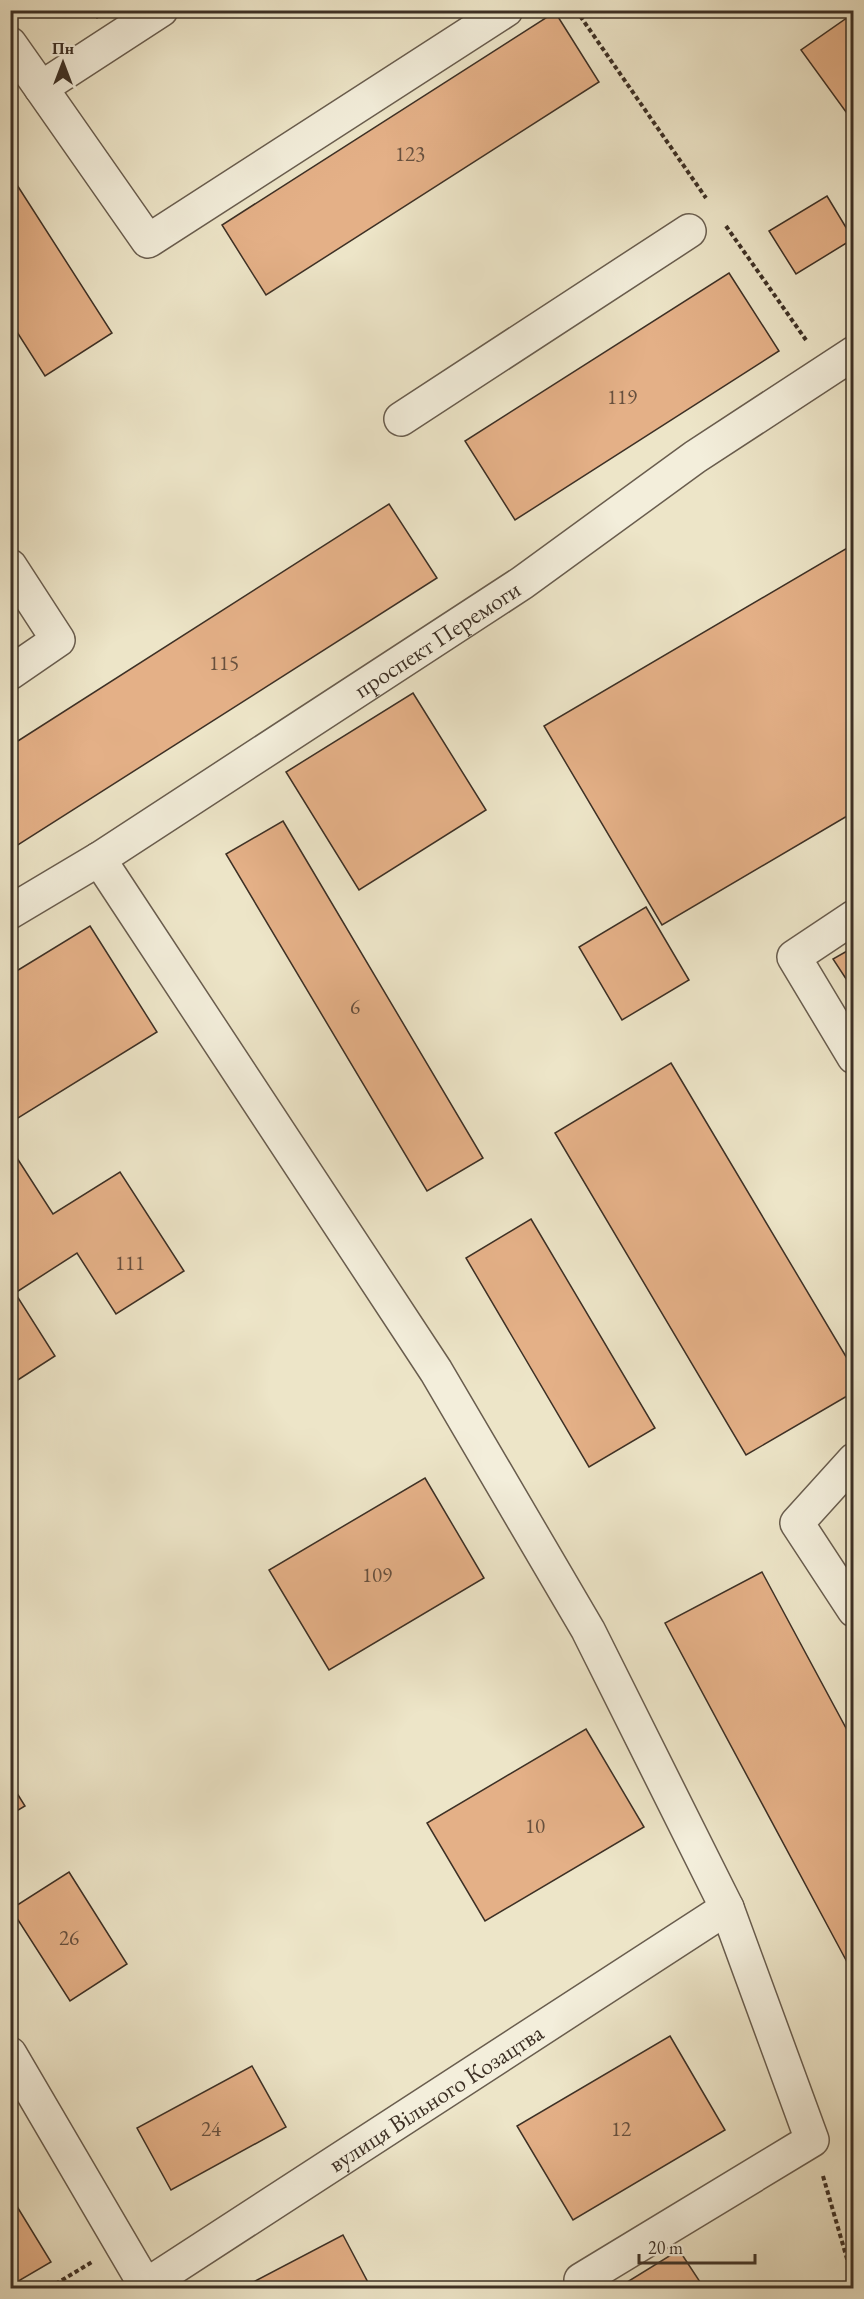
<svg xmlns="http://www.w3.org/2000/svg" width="864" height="2299" viewBox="0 0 864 2299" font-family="'EB Garamond',serif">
<rect width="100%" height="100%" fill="#ede5c8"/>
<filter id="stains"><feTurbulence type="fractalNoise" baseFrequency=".00333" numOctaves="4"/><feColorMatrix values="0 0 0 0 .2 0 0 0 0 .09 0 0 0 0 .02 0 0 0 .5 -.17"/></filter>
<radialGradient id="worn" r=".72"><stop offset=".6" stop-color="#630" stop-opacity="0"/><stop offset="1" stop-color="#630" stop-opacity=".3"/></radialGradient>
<path fill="#e4b087" stroke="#3d3025" stroke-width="1.5" d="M92 10H110L97 18Z
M555 12 599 82 266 295 222 225Z
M854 13V123L801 50Z
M10 174 112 333 45 376 10 321Z
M827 196 853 239 796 274 769 231Z
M729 273 779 351 515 520 465 441Z
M389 504 437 578 10 850V746Z
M854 544V812L662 925 544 726Z
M413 693 486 810 359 890 286 772Z
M283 821 483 1158 427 1191 226 854Z
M646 907 689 980 622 1020 579 947Z
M90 926 157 1032 10 1123V975Z
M854 947V991L833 959Z
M671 1063 854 1370V1392L746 1455 555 1133Z
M17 1158 53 1214 120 1172 184 1271 116 1314 77 1253 15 1293 55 1356 10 1385V1162Z
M531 1219 655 1428 589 1467 466 1258Z
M425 1478 484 1578 329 1670 269 1570Z
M762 1572 854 1743V1975L665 1623Z
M586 1729 644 1827 485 1921 427 1823Z
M10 1782 25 1806 10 1815Z
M69 1872 127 1964 70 2001 11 1909Z
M670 2036 725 2130 573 2220 517 2126Z
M252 2066 286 2127 171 2190 137 2128Z
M10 2195 51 2262 10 2286Z
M343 2235 371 2288H242Z
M679 2250 704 2288 619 2287Z"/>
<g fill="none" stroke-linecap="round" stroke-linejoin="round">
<g stroke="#695d4e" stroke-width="36">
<g id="minor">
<path d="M161 10 41 88 148 241 506 10"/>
<path d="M10 44 41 88"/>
<path d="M401 419 689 231"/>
<path d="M10 566 58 640 10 673"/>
<path d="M99 859 436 1371 588 1630 727 1908 812 2140 581 2280 586 2288"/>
<path id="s1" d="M10 912 99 859 522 583 695 457 854 353"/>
<path d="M854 917 794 957 854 1057"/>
<path d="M854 1460 797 1523 854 1610"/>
<path d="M10 2054 147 2288"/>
<path id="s2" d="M142 2288 727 1908"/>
</g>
</g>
<path stroke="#3d3025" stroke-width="4" stroke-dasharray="4.5 3" stroke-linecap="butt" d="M576 10 706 198
M726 226 806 340
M823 2176 854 2283
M49 2288 92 2262"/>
<use href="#minor" stroke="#f3eedb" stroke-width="33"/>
</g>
<g text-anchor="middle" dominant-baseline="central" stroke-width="6" stroke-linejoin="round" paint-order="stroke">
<g font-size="21" fill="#67503e">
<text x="410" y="153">123</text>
<text x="622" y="396">119</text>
<text x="224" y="662">115</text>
<text x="355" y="1006">6</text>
<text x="130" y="1262">111</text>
<text x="377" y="1574">109</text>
<text x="535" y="1825">10</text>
<text x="69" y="1937">26</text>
<text x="211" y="2128">24</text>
<text x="621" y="2128">12</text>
</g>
<g font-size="24" fill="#3d3025" stroke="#f3eedb">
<text stroke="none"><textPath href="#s1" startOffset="507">проспект Перемоги</textPath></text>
<text stroke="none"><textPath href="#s2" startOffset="350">вулиця Вільного Козацтва</textPath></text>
</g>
</g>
<rect width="864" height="2299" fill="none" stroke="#ede5c8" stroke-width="36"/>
<rect x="12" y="12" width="840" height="2275" fill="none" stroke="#3d3025" stroke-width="3"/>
<rect x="18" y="18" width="828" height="2263" fill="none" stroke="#3d3025" stroke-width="1.5"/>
<g transform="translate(63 63)" stroke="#f3eedb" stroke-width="4.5" paint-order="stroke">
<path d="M0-4.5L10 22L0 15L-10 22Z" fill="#3d3025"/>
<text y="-9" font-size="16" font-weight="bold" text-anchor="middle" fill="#3d3025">Пн</text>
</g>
<path d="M639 2254v9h116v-9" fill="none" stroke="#3d3025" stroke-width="3"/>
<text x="648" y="2254" font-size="18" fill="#3d3025" stroke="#f3eedb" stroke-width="4.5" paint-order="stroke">20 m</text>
<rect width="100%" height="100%" filter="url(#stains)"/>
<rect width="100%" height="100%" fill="url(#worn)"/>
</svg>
